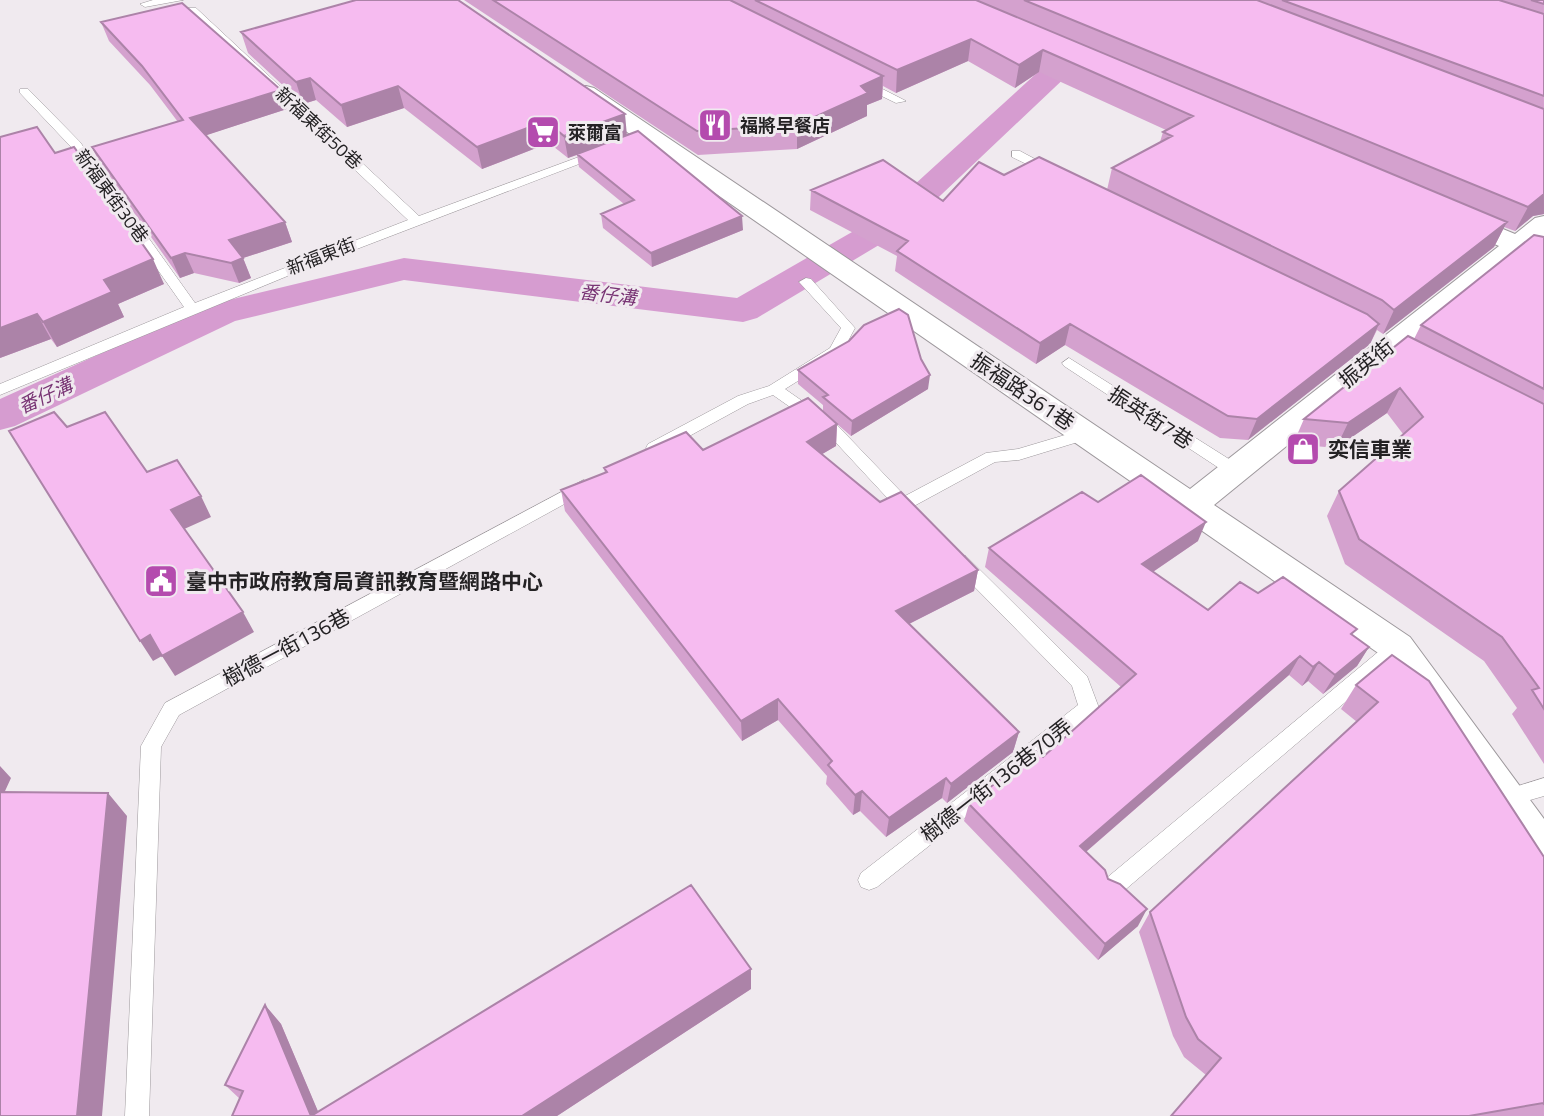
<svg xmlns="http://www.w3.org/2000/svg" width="1544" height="1116" viewBox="0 0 1544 1116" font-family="'Titillium Web','Noto Sans TC',sans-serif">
<rect width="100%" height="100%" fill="#f0eaef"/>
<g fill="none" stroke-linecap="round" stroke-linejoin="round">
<path fill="#d69cd0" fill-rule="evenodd" d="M1117 0H1147L904 230 757 318 743 322 404 280 235 321 15 426 0 430V399L208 305 404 258 737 298 880 216Z"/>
<g stroke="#9d989c" stroke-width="1">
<path id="service" d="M183 0 145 7 140 4 153 0Z
M188 8H196L419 216 595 151 605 154 302 270 0 395V384L184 307 72 148 20 93V89H28L80 142 195 303 408 220 188 12Z
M857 80H865L906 101 896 103 857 84Z
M1012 151H1020L1059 172 1049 175 1012 157Z
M806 278 811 279 855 328 841 354 785 389 838 426 905 496 986 453 1018 449 1085 429 1093 434 1091 438 1019 460 995 462 914 506 918 512 910 518 904 516 827 433 773 395 748 404 660 452H648L646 448 648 444 738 396 769 386 830 348 841 328 799 282Z
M1069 358 1240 466 1242 470 1240 474H1228L1064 366 1062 363Z
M584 480 592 486 590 490 179 715 161 747 149 1116H125L141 746 165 703Z
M960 554 966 556 1087 676 1099 708 1096 714 877 887 869 890 861 887 858 880 861 873 1078 705 1072 686 954 566 951 561Z
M1397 640 1404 642 1406 647 1404 652 1119 895 1111 898 1103 895 1100 888 1103 881 1390 642Z
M1544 778V796L1506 807 1499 804 1496 798 1499 792Z"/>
</g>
<g stroke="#9d989c" stroke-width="2">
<path id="minor" d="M586 86 594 88 1190 489 1499 246 1446 223 1442 218 1446 213H1464L1515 234 1535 218 1544 216V237L1536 243 1544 246V264L1520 256 1214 505 1410 637 1544 819V873L1529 867 1384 657 578 98 575 93 578 88Z"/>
</g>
<use href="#service" fill="#fff" fill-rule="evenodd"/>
<use href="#minor" fill="#fff" fill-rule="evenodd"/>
</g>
<path fill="#d4a1ce" d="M464 0H1544V214L1533 216 1515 231 1504 227 1494 247 1383 334 1377 330 1370 344 1248 440 1220 438 1065 345 1036 364 895 271 897 256 810 210 811 190 943 201 1004 175 1107 190 1112 168 1160 142 1163 132 1166 130 1039 72 1015 88 968 61 896 93 883 86 882 99 867 105V116L797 149 698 155Z
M101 22 281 90 287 109 206 135 285 222 292 242 243 258 251 278 239 283 194 273 180 278 101 166 92 147 178 122 150 85 109 41Z
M241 32 627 135 743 230 652 267 603 228 601 214 624 204 579 167 577 155 568 158 549 143 482 169 404 108 347 127 316 100 303 104 248 53Z
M55 153 164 284 118 304 124 317 57 347 51 339 0 358Z
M1544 237V764L1512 714 1517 708 1484 661 1345 564 1327 516 1339 491 1403 434 1387 413 1336 448 1293 444 1304 419 1414 339 1421 325Z
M798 370 928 389 851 436 823 412V405L798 384Z
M837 424 836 446 822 454 880 502 978 570 974 591 909 624 1019 732 1013 752 947 803 942 798 886 837 860 811 853 815 826 784 827 776 778 720 742 741 565 511 561 490 605 473 604 468 703 450Z
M1098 502 1198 541 1153 572 1208 610 1258 593 1353 636 1369 647 1357 666 1323 694 1308 681 1302 686 1289 675 1086 852 1108 879 1138 926 1098 960 964 821 969 804 1043 757 1121 687 985 567 989 548Z
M1392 655 1544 857V1116H1171L1206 1075 1184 1057 1173 1036 1139 932 1150 912 1357 722 1341 709 1356 685Z
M751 989 557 1116H232L240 1099 225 1085 265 1005 281 1024 318 1112Z"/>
<path fill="#ac83a8" d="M971 39 968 61 896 93 897 70Z
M1043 50 1039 72 1015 88 1019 65Z
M883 76 882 99 867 105V116L797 149V125L861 86Z
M310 78 316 100 303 104 296 82Z
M398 86 404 108 347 127 341 105Z
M281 90 287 109 198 138 190 118Z
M625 114 627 136 568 158 564 136Z
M546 121 549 143 482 169 477 147Z
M1544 194V214L1533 216 1515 231 1528 207Z
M742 216 743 230 652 267 651 253Z
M285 222 292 242 243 258 251 278 239 283 231 263 229 240Z
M1507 222 1494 247 1383 334 1394 310Z
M185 253 194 273 180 278 171 258Z
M153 259 164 284 118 304 124 317 57 347 43 322 104 280Z
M37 314 51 339 0 358V328Z
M1070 324 1065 345 1036 364 1040 343Z
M1379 324 1370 344 1248 440 1257 419Z
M930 375 928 389 851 436 852 421Z
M1400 388 1387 413 1336 448 1348 423Z
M837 424 836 446 807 463V442Z
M201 496 211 517 182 530 171 510Z
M1206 522 1198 541 1135 584 1142 564Z
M978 570 974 591 893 632 896 611Z
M243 612 254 632 175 676 162 656 153 661 140 641 150 635Z
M1369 647 1357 666 1323 694 1335 675Z
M1300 656 1289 675 1073 863 1080 846Z
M1319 662 1308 681 1302 686 1313 667Z
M778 699V720L742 741 741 721Z
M1019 732 1013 752 947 803 951 784Z
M0 766 11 778 0 802Z
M946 778 942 798 886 837 889 818Z
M862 791 860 811 853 815 855 795Z
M108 793 127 816 102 1116H77Z
M1147 909 1138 926 1098 960 1105 944Z
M751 969V989L557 1116H522Z
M265 1005 281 1024 320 1116H311Z"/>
<path fill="#f6bbf0" stroke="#ac83a8" stroke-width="2" d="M356 0H458L625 114 564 136 546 121 477 147 398 86 341 105 310 78 296 82 241 32Z
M493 0H730L883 76 861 86 868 93 797 125 697 131Z
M755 0H976L1507 222 1394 310 1382 300 1112 168 1172 136 1163 132 1193 116 1043 50 1019 65 971 39 897 70Z
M1024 0H1257L1544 109V194L1528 207Z
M1282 0H1499L1544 14V96Z
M1531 0H1544V4Z
M182 3 281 90 190 118 285 222 229 240 243 258 231 263 185 253 171 258 92 147 183 120 142 66 101 22Z
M37 127 55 153 74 147 153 259 104 280 112 292 43 322 37 314 0 328V137Z
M638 131 742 216 651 253 601 214 634 200 577 154Z
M1039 157 1367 314 1379 324 1257 419 1228 416 1070 324 1040 343 897 251 908 241 811 190 883 160 943 201 979 162 1004 175Z
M1534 235 1544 237V389L1421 325Z
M899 309 908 315 921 359 930 375 852 421 823 397 828 395 798 370 849 341 864 325Z
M1408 336 1544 404V709L1532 690 1539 688 1502 637 1359 539 1339 491 1423 417 1400 388 1348 423 1304 419Z
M808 398 837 424 807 442 880 502 901 492 978 570 896 611 1019 732 951 784 946 778 889 818 862 791 855 795 828 765 832 761 778 699 741 721 561 490 607 472 604 468 686 432 703 450Z
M54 412 67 427 105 412 147 472 177 460 201 496 171 510 243 612 162 656 150 635 140 641 9 431Z
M1141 475 1206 522 1142 564 1208 610 1240 582 1258 593 1283 577 1357 629 1351 634 1369 647 1335 675 1319 662 1313 667 1300 656 1080 846 1105 870 1108 879 1120 884 1147 909 1105 944 969 804 1036 751 1043 757 1136 674 989 548 1082 492 1098 502Z
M1392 655 1429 681 1544 857V1104L1543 1103 1469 1116H1171L1221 1058 1198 1039 1186 1017 1150 912 1378 702 1356 685Z
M0 792 108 793 77 1116H0Z
M691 885 751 969 522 1116H311Z
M265 1005 311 1116H232L243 1091 225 1085Z"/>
<defs>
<g id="restaurant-square" transform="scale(1.75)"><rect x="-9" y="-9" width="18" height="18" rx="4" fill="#b44bae" stroke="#f0eaef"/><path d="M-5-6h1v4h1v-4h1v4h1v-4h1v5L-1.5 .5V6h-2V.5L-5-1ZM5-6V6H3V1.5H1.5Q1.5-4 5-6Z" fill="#fff"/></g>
<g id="supermarket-square" transform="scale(1.75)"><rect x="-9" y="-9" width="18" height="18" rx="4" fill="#b44bae" stroke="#f0eaef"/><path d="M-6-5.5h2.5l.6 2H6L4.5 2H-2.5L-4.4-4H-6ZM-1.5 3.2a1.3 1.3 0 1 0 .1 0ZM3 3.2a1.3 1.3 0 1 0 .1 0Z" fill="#fff"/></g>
<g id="shop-square" transform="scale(1.75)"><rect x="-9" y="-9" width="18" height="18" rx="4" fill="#b44bae" stroke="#f0eaef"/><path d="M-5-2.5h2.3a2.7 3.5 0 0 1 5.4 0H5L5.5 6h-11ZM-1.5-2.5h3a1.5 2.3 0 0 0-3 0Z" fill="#fff"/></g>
<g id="civic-square" transform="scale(1.75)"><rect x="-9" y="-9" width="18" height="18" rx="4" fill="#b44bae" stroke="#f0eaef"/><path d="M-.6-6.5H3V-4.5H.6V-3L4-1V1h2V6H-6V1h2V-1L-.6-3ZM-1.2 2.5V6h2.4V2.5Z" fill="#fff"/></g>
</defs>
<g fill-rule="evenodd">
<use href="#restaurant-square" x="715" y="125"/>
<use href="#supermarket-square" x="543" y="132"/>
<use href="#shop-square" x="1303" y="449"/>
<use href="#civic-square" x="161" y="581"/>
</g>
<g text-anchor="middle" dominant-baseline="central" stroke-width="6" stroke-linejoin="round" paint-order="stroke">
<g font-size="18" font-weight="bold" fill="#242224" stroke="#f0eaef" text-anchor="start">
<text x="740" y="125">福將早餐店</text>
<text x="568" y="132">萊爾富</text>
</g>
<g font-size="18" fill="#242224" stroke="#f0eaef">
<text transform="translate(319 128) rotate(43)">新福東街50巷</text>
<text transform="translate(112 196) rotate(54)">新福東街30巷</text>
<text transform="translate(321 256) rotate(-21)">新福東街</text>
</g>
<g font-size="19" font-style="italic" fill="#783474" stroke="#f0eaef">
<text transform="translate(608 294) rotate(7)">番仔溝</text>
<text transform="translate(45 395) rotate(-25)">番仔溝</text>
</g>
<g font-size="21" fill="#242224" stroke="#f0eaef">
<text transform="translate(1366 363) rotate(-39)">振英街</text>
<text transform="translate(1023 391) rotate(34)">振福路361巷</text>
<text transform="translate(1151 417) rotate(33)">振英街7巷</text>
<text transform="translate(286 647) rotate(-28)">樹德一街136巷</text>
<text transform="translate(996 780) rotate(-38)">樹德一街136巷70弄</text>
</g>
<g font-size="21" font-weight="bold" fill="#242224" stroke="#f0eaef" text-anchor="start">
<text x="1328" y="449">奕信車業</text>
<text x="186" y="581">臺中市政府教育局資訊教育暨網路中心</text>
</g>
</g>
</svg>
